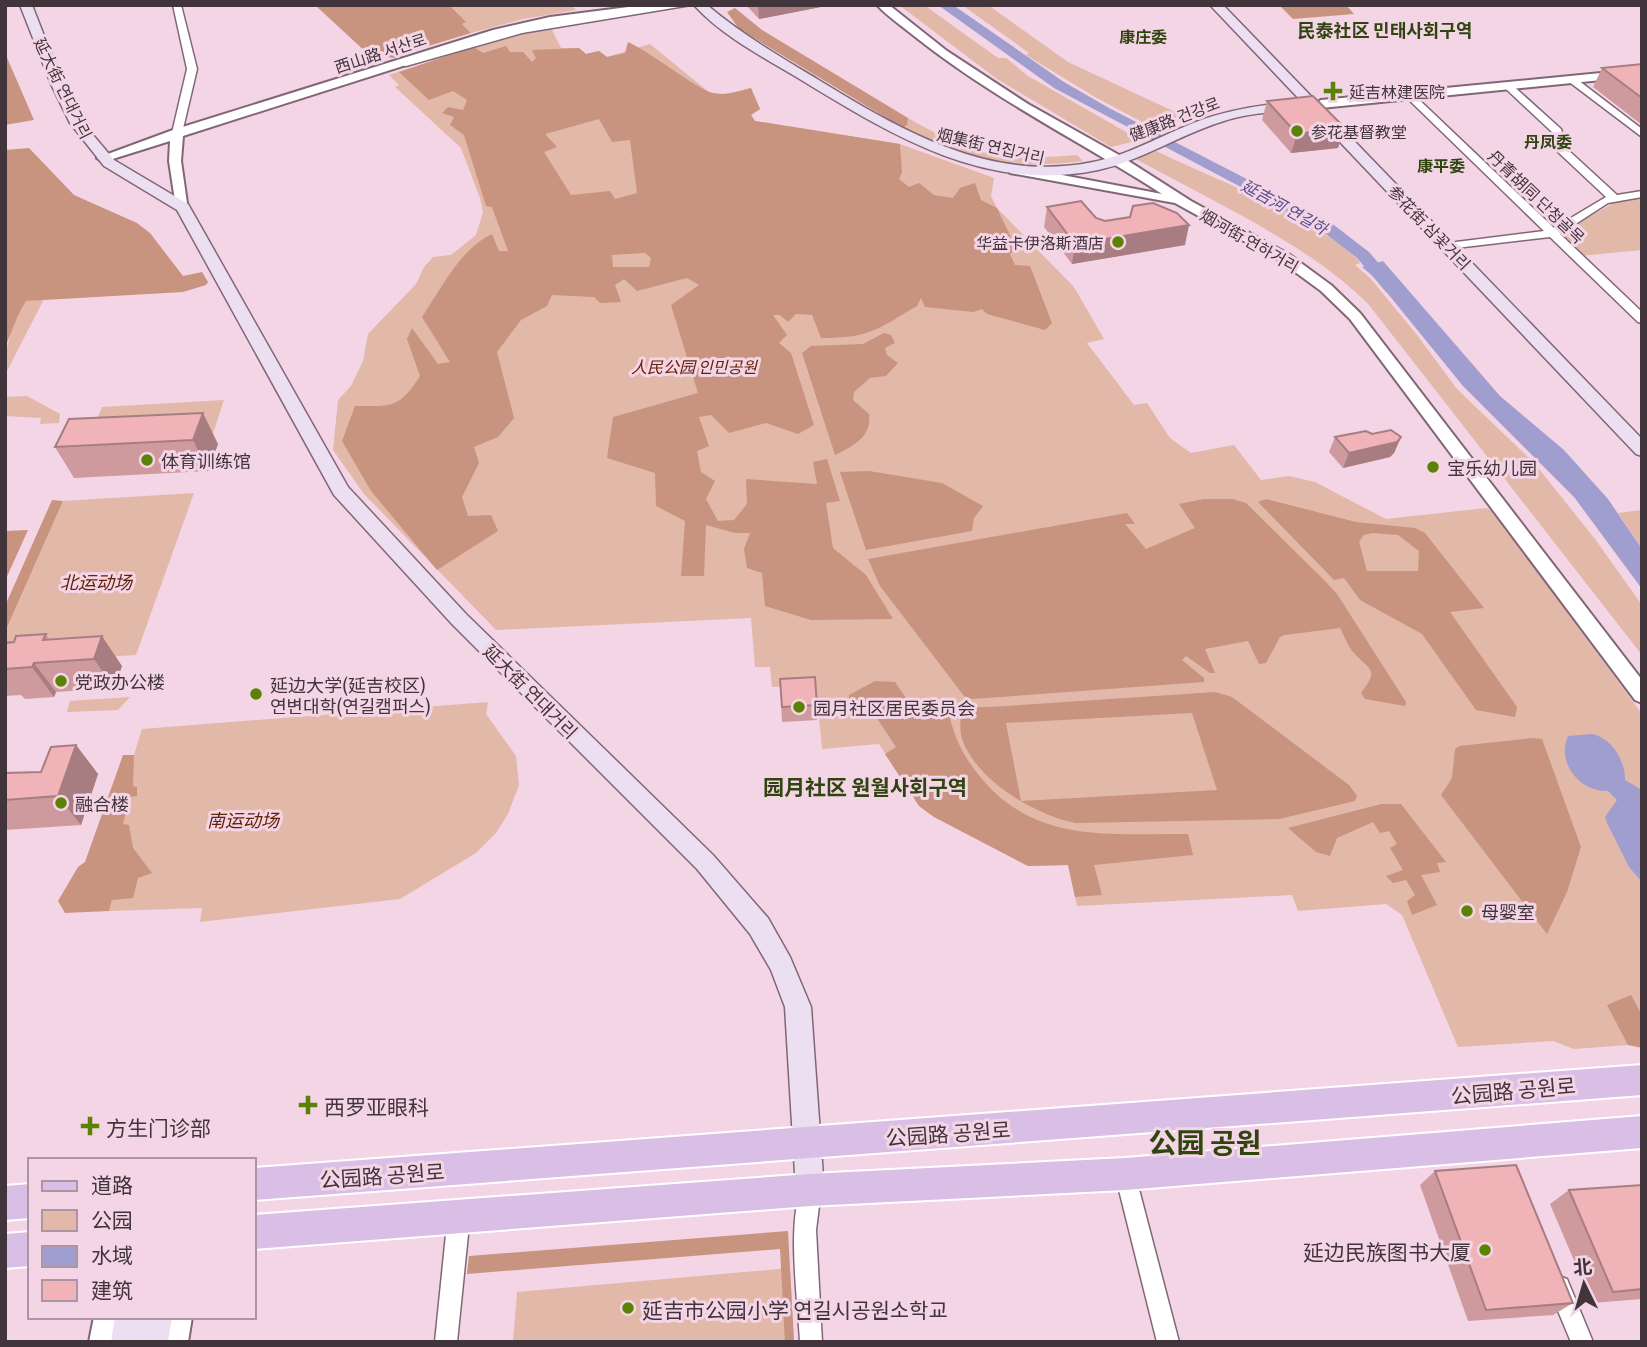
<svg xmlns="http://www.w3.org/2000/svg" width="1647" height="1347" viewBox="0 0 1647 1347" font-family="Literata,'Noto Sans SC','Noto Sans KR',serif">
<rect width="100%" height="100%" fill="#f4d5e6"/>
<path fill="#e2b8a8" d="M449 5H571L576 10 523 19 471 33 462 24 465 22Z
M899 5H924L998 58H1006L1028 76 1140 140 1111 147 997 79Z
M962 5H988L1068 62 1188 118 1157 130 1095 97 1026 55 1029 53Z
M550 26 561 48H579L586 54 599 51 607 57 650 44 710 93 726 94 751 88 760 109 751 115 755 121 900 144 994 178 991 196 997 208 1074 287 1104 339 1087 343 1134 405 1147 403 1170 438 1191 453 1234 445 1261 480 1289 476 1315 482 1386 519 1486 508 1492 511 1642 714V1044L1574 1049 1553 1041 1458 1047 1402 915 1386 904 1298 911 1292 895 1077 906 1068 865 1028 866 934 817 919 806 879 744 822 749 816 686 772 687 770 667H755L751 618 496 630 364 494 333 450 338 400 351 386 363 361 368 334 416 284 424 267 433 257 451 255 476 235 483 212 480 198 461 148 395 87 399 85 389 75 504 37Z
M908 118C978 158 998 161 1077 155L1083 161C1019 170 960 158 903 128Z
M1156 151C1218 181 1308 213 1357 259L1360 263 1355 265 1371 279 1417 335 1457 389 1535 464 1595 539 1642 605V655L1369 305C1312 246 1208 199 1136 159Z
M1642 195V250L1580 256 1560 237V234L1622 198Z
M44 299 5 375C5 347 11 324 25 301Z
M27 396 60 414 59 423 40 424 41 418 5 416V397Z
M224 400 212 436 87 444 102 407Z
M194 493 136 655 5 663V632L63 501Z
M1642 510V549L1618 513Z
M130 697 118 710 67 712 70 701Z
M488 702 486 714 516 756 519 785 508 814 496 833 476 853 400 899 200 922 202 908 109 911 112 900 88 902 142 729Z
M790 1268 794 1342H513L517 1292Z"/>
<path fill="#c8937f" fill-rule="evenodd" d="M315 5H449L466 22 462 24 471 33 425 47 419 43 424 40 422 39 411 41 395 51V58L369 55Z
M1279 5H1346L1354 14 1293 19Z
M735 8 762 30 908 118 907 125 903 128 739 29 727 12Z
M628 42C651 52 696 89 713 93 726 96 739 91 751 88L760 109 751 115 755 121 900 144 902 172 899 179 909 187 919 183 934 195 953 198 960 188 975 183 981 200 997 208 1014 244 1015 250 1010 254 1015 265 1030 266 1052 323 1045 330 987 314 982 309 973 312 925 307 921 298 917 306C876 330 869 338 821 338L812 315 796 314 788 322 780 315H773L787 335 779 343 791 353 814 425 798 434 766 423 729 433 711 415 699 417 709 446 697 451 701 472 715 481 706 499 718 521 734 520 747 504 746 479 817 484 813 462 827 459 840 501 826 503 833 548 866 575 893 619 811 620 765 606 762 573 747 568 744 549 750 533H735L706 525 704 576H681L685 521 656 506 655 473 607 458 613 417 698 393 671 305 699 285 687 278 637 291 624 279 615 285 621 302 600 303 594 297 552 295 547 306 521 320 497 352 514 418 498 437 474 447 479 463 462 497 468 516 491 515 498 531 437 570 371 491 342 441 355 406C392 406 399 409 420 376L407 339 412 328 438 364 450 362 422 317C441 289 460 249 492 234L499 251H508L492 207 486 206 464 135 450 125 454 117 442 113 448 107 463 110 467 100 453 91 429 100 399 72 474 47 483 53 506 46 510 52H523L532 62 536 58 532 50 579 48 586 54 599 51 607 57 625 53ZM599 119 612 142 630 140 637 193 615 199 610 191 571 195 544 152 557 147 545 134ZM645 253 651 258 649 267H613L612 255Z
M5 53 34 120 5 125Z
M29 148 74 195 137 223 150 233 183 276 202 272 208 282 206 285 183 292 26 301C16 316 13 330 5 347V150Z
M884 333 891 335 895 343 885 348 887 355 898 363 886 376 870 378 854 392 853 400 869 414C872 437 853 446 835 455L802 353 811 346 863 344Z
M869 471 942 483 983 506 974 518 972 531 866 550 840 472Z
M1204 499H1233L1246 503 1324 580 1337 594 1406 702 1405 706 1365 699 1361 693C1380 668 1370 671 1354 653 1348 647 1344 635 1340 628L1285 635 1280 637 1266 663 1259 664 1248 641 1205 649 1215 673H1210L1186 656 1182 660 1204 678V682L972 699 964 696 880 586 868 559 1127 513 1135 524H1125L1146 549 1195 528 1179 504Z
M1266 499 1356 522 1415 528 1425 533 1484 608 1450 612 1517 707 1515 717 1476 710 1422 634 1360 600 1344 578 1334 580 1258 502ZM1372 533 1398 535 1419 551 1418 571H1367L1359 542 1364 535Z
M52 500 63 501 5 632V606Z
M28 530 5 581V531Z
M875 681 895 682 910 704 934 700 948 710C955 743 968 765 991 789 1046 844 1116 833 1188 834L1193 855 1094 865 1102 895 1075 897 1068 865 1028 866 934 817 919 806 885 754 896 747 871 709 850 710 849 695Z
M1215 692 1232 697 1349 785 1357 796 1355 801 1279 819 1076 823C1035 815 977 781 962 739 959 728 961 717 961 707H990ZM1192 713 1217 790 1021 801 1006 723Z
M1533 738 1542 739 1581 847 1567 892 1547 934 1441 795 1452 778 1455 749 1459 746Z
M123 755H134L133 786 137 787V796L130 797 123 824 129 825 133 848 152 873 138 878 133 898 112 900 109 911 65 913 58 901 78 867 85 862Z
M1381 804H1401L1446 862 1437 863 1440 872 1421 875 1437 905 1412 915 1407 901 1415 895 1406 880 1393 883 1386 876 1403 870 1390 848 1397 844 1389 831 1380 833 1373 822 1337 838 1330 856 1316 852 1288 828Z
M1631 995 1642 1015V1048L1628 1045 1607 1005Z
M788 1231 794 1342H785L780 1249 467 1274 469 1256Z"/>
<path fill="#9f9ece" d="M1383 261 1500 396 1564 450 1608 499 1642 549V589L1574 497 1463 386 1375 278 1362 267Z
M1592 734C1612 738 1625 760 1625 780L1642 790V882L1629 867 1607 823 1605 817 1617 800 1608 791C1580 792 1556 763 1568 736Z"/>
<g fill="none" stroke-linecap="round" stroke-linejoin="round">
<path fill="#9f9ece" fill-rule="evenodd" d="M938 5H953L1064 82 1109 108 1330 222 1369 252 1400 288 1392 293 1386 292 1357 258 1318 228 1054 88Z"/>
<g stroke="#816776" stroke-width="3">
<path id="minor" d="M173 5H181L197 69 182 133 177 136 172 133 187 69Z
M668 5H691L522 33 406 66 398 64 521 27Z
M1568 77H1574L1642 129V137L1568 81Z
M1504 83H1510L1561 129 1567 149 1617 195 1642 191V197L1608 203 1560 234 1642 312V323L1638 322 1550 237 1456 248 1450 245 1456 242 1544 231 1406 97V93H1412L1554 228 1606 197 1558 152 1552 132 1504 87Z
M1125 1164 1132 1167 1135 1174 1179 1342H1157L1115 1174 1118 1167Z
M810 1179 817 1183 821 1190 816 1230 822 1342H800C798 1298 786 1222 803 1183Z
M459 1204 467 1207 470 1215 457 1342H435L448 1215 451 1207Z
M1559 1276 1567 1279 1593 1342H1571L1548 1287 1551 1279Z"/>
</g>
<g stroke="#816776" stroke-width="4">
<path id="tertiary" d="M644 5H678L550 23 500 35 183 136 181 161 188 210 176 207 169 161 170 141 103 162 97 158 173 130 493 30 550 17Z
M877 5H889L947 51 1028 104 1119 155 1191 201 1290 255 1331 285 1360 313 1642 680V703L1635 700 1350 319 1321 291 1280 261 1175 203 1010 173V167L1015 166 1162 194C1081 142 994 99 918 39 905 28 889 18 877 5Z
M1642 69V76L1321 108 1315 104 1321 100Z
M94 1317H122L117 1342H89Z
M164 1317H192L188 1342H160Z"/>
</g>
<g stroke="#816776" stroke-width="3">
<path id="secondary" d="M20 5H32L63 84 83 123 114 160 188 204 348 487 466 614 713 855 768 918 790 957 811 1007 824 1190 820 1200 810 1204 800 1200 796 1190 785 1007 771 970 750 934 697 869 452 624 334 495 177 210 104 166 70 123 51 84Z
M694 5H707C741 34 779 56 817 79 902 131 990 183 1093 162 1129 155 1162 135 1196 122 1225 111 1254 106 1284 103L1294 102 1301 106 1294 110C1270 112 1244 114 1221 122 1179 135 1141 161 1098 170 985 194 890 134 798 78 763 57 722 36 694 5Z
M1210 5H1223L1642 439V456L1636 454Z
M115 1317H172L168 1342H111Z"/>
</g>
<g stroke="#fff" stroke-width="4">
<path id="primary" d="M1642 1065V1095L254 1200V1168Z
M1642 1116V1148L1125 1190 810 1206 254 1249V1215L810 1174 1125 1158Z
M30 1184V1218L5 1220V1186Z
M30 1232V1266L5 1268V1234Z"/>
</g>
<use href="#minor" fill="#fff" fill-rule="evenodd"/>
<use href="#tertiary" fill="#fff" fill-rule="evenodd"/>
<use href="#secondary" fill="#ecdff2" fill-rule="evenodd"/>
<use href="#primary" fill="#d9bee5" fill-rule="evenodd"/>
</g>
<path fill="#ce9a9e" d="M746 5H831L759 19Z
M1642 64V125L1593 87 1602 68Z
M1267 101 1338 148 1291 153 1262 120Z
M1047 207 1096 218 1185 245 1072 264 1044 227Z
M69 419 218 444 208 471 74 478 55 447Z
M1372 434 1401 437 1394 453 1390 457 1343 468 1329 452 1335 437Z
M46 634 50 640 122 666 114 688 56 692 54 697 25 699 21 695 5 696V643L14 642Z
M780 679 817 705V720L782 722Z
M76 745 98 774 81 825 5 830V773L41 772Z
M1435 1171 1573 1303 1553 1315 1468 1321 1420 1185Z
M1642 1185V1299L1592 1303 1550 1204 1569 1190Z"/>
<path fill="#a77d81" d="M758 5H831L759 19Z
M1345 128 1338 148 1291 153 1297 134Z
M1189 225 1185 245 1072 264 1075 244Z
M203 413 218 444 208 471 193 440Z
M1401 437 1394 453 1390 457 1343 468 1349 453Z
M102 636 122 666 114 688 94 659Z
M34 663 56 692 54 697 32 667Z
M76 745 98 774 81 825 58 796Z"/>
<path fill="#efb3b8" stroke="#a77d81" stroke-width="2" d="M1642 64V98L1602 68Z
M1313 96 1345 128 1297 134 1267 101Z
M1081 201 1096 218 1105 221 1130 217 1133 206 1153 203 1177 213 1189 225 1075 244 1047 207Z
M203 413 193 440 55 447 69 419Z
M1391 430 1401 437 1397 442 1349 453 1335 437 1366 431 1372 434Z
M46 634 43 640 102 636 94 659 34 663 32 667 5 669V643L14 642 16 636Z
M815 677 817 705 782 707 780 679Z
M76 745 58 796 5 800V773L41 772 51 747Z
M1516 1165 1573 1303 1486 1310 1435 1171Z
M1642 1185V1289L1613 1292 1569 1190Z"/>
<g fill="#5b8204" stroke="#f4d5e6" stroke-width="2.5">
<path d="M1329.5 80.5h7v7h7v7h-7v7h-7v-7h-7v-7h7z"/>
<circle cx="1297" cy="131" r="7"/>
<circle cx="1118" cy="242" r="7"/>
<circle cx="147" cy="460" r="7"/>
<circle cx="1433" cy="467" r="7"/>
<circle cx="61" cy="681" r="7"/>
<circle cx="256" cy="694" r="7"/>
<circle cx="799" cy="707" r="7"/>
<circle cx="61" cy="803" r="7"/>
<circle cx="1467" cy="911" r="7"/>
<path d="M304.5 1094.5h7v7h7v7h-7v7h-7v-7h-7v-7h7z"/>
<path d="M86.5 1115.5h7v7h7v7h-7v7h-7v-7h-7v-7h7z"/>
<circle cx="1485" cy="1250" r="7"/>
<circle cx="628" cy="1308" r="7"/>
</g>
<g text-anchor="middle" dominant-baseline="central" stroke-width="6" stroke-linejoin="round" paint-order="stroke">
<g font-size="16" font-weight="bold" fill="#304410" stroke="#f4d5e6">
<text x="1143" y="36">康庄委</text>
<text x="1548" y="141">丹凤委</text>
<text x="1441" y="165">康平委</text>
</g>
<g font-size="16" fill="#41353b" stroke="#f4d5e6">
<text transform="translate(380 52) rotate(-18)">西山路 서산로</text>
<text transform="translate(64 88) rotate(64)">延大街 연대거리</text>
<text transform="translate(1174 118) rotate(-21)">健康路 건강로</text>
<text transform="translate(991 145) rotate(13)">烟集街 연집거리</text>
<text transform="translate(1537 196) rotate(44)">丹青胡同 단청골목</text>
<text transform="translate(1430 227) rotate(46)">参花街 삼꽃거리</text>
<text transform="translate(1250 240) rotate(30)">烟河街 연하거리</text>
</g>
<g font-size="16" fill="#41353b" stroke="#f4d5e6" text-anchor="start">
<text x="1349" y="91">延吉林建医院</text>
<text x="1311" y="131">参花基督教堂</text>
<text x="1104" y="242" text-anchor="end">华益卡伊洛斯酒店</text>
</g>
<g font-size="16" font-style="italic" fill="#544d8c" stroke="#f4d5e6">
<text transform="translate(1285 206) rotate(29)">延吉河 연길하</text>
</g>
<g font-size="16" font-style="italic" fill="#622204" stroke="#f4d5e6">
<text x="694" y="366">人民公园 인민공원</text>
</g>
<g font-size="18" font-weight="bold" fill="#304410" stroke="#f4d5e6">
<text x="1385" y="29">民泰社区 민태사회구역</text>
</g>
<g font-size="18" fill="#41353b" stroke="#f4d5e6" text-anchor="start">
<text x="161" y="460">体育训练馆</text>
<text x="1447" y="467">宝乐幼儿园</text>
<text x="75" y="681">党政办公楼</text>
<text x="270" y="684">延边大学(延吉校区)<tspan x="270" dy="21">연변대학(연길캠퍼스)</tspan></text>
<text x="813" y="707">园月社区居民委员会</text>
<text x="75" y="803">融合楼</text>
<text x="1481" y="911">母婴室</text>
</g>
<g font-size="18" font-style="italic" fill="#622204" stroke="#f4d5e6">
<text x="96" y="581">北运动场</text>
<text x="243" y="819">南运动场</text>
</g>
<g font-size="18" fill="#41353b" stroke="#f4d5e6">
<text transform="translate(531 691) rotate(45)">延大街 연대거리</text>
</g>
<g font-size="21" font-weight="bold" fill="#304410" stroke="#f4d5e6">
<text x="865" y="785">园月社区 원월사회구역</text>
</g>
<g font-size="21" fill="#41353b" stroke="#f4d5e6">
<text transform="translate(1513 1089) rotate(-5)">公园路 공원로</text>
<text transform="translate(948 1132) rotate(-4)">公园路 공원로</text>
<text transform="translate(382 1174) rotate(-4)">公园路 공원로</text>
</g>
<g font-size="21" fill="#41353b" stroke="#f4d5e6" text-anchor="start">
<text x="324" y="1105">西罗亚眼科</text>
<text x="106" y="1126">方生门诊部</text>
<text x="1471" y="1250" text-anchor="end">延边民族图书大厦</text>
<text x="642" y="1308">延吉市公园小学 연길시공원소학교</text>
</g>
<g font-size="28" font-weight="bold" fill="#304410" stroke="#f4d5e6">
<text x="1205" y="1141">公园 공원</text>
</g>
</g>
<rect width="1647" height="1347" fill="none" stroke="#41353b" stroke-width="14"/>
<rect x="28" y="1158" width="228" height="161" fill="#f4d5e6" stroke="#ac95a2" stroke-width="2"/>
<rect x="42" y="1181" width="35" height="10" fill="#d9bee5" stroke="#ac95a2" stroke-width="2"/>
<text x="91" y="1193" font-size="21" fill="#41353b">道路</text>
<rect x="42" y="1210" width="35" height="21" fill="#e2b8a8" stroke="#ac95a2" stroke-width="2"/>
<text x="91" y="1228" font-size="21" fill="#41353b">公园</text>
<rect x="42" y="1246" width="35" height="21" fill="#9f9ece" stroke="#ac95a2" stroke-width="2"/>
<text x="91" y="1263" font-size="21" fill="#41353b">水域</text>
<rect x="42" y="1280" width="35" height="21" fill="#efb3b8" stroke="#ac95a2" stroke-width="2"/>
<text x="91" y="1298" font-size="21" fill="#41353b">建筑</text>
<g transform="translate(1584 1284) rotate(355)" stroke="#f4d5e6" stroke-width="5" paint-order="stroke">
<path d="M0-5L12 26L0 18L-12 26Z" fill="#41353b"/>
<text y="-10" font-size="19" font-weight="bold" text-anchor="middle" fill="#41353b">北</text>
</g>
</svg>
